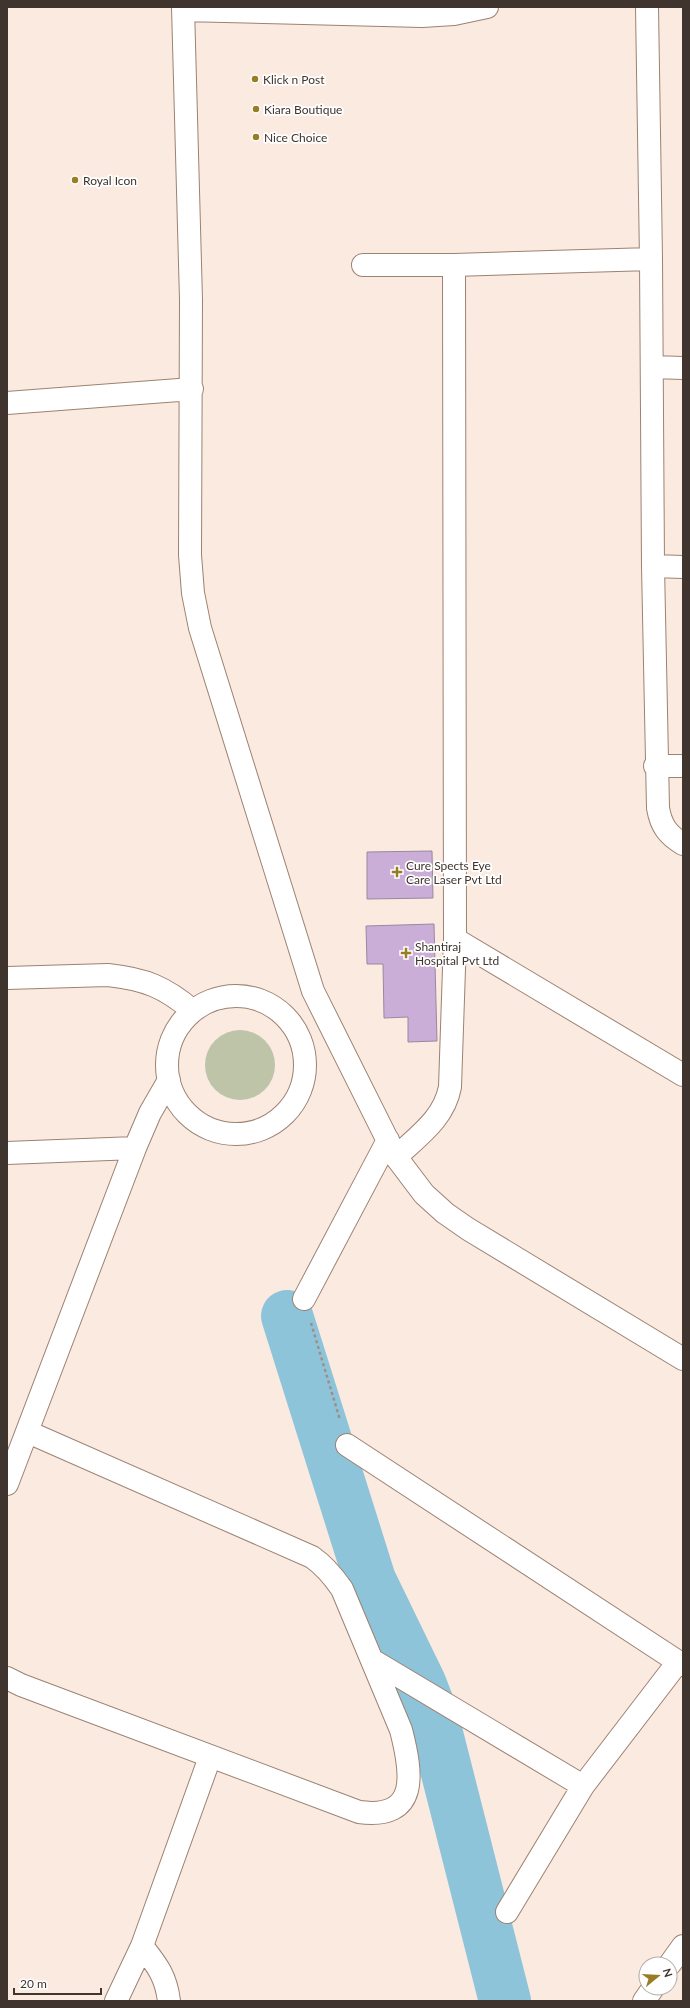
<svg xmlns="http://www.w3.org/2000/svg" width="690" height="2008" viewBox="0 0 690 2008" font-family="Lato,sans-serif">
<rect width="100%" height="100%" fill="#fbeae0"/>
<path fill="#bdc4a8" d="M205 1065a35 35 0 1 1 70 0a35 35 0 1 1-70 0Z"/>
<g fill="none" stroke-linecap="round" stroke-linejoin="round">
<path stroke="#8ec4da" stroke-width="52" d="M287 1316 370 1580 420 1683 432 1714 505 2001"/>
</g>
<path fill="#caaed8" stroke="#9888a0" d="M432 851 433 898 367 899V852Z
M434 924 437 1041 408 1042V1017L384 1018 383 964H367L366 926Z"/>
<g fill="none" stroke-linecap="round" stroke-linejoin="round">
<g stroke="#9c8272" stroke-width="24">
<path id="street" d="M183 7 191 300 190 555 193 593 200 628 313 991 396 1157 424 1194 445 1213 468 1229 683 1359
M647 7 651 259 653 566 683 567
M183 10 422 16 454 14 487 7
M651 259 454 265 455 939 683 1075
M363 265H454
M652 367 683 368
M7 403 192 389
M653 566 658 808C661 826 668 835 683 844
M655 766H683
M7 978 108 975C145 979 165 987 193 1011
M167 1065a69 69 0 1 1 138 0a69 69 0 1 1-138 0Z
M7 1153 135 1148
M396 1157C418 1136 444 1119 450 1087L455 939
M304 1299 388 1140
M347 1445 683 1665
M7 1484 135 1148 150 1113 169 1080
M372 1660 583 1786
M7 1678 21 1685 359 1812C420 1820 412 1773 401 1730L342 1589C333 1576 325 1566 312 1557L28 1432
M507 1912 583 1786 678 1662
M142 1946C157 1965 166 1976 169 2001
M670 1964 683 1946
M116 2001 142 1946 210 1757
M644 2001 653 1988"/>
</g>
<path stroke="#9d8f87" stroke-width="2.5" stroke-dasharray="3 3" stroke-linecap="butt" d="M311 1323 340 1420"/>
<use href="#street" stroke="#fff" stroke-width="22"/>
</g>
<g fill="#977d25" stroke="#fff" stroke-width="1.5">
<circle cx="255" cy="79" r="4"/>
<circle cx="256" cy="109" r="4"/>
<circle cx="256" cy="137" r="4"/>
<circle cx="75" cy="180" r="4"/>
<path d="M395 866h4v4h4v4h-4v4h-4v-4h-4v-4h4z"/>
<path d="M404 947h4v4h4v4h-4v4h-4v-4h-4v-4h4z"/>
</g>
<g text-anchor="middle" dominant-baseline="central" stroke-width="3.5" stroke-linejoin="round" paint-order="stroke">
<g font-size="12" fill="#3f342e" stroke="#fff" text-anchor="start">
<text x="263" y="79">Klick n Post</text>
<text x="264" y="109">Kiara Boutique</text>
<text x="264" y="137">Nice Choice</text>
<text x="83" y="180">Royal Icon</text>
<text x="406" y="865">Cure Spects Eye<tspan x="406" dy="14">Care Laser Pvt Ltd</tspan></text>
<text x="415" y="946">Shantiraj<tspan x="415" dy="14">Hospital Pvt Ltd</tspan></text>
</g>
</g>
<rect width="690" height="2008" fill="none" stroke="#3f342e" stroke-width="16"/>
<g transform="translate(658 1976) rotate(72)"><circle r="19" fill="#ffffff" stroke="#b2aeab"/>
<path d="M0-3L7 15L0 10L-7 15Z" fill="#977d25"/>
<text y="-6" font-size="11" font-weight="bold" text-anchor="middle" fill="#3f342e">N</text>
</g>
<path d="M14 1988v6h87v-6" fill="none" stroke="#3f342e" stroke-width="2"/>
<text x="20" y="1988" font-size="12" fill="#3f342e" stroke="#ffffff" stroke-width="3" paint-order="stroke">20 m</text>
</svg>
